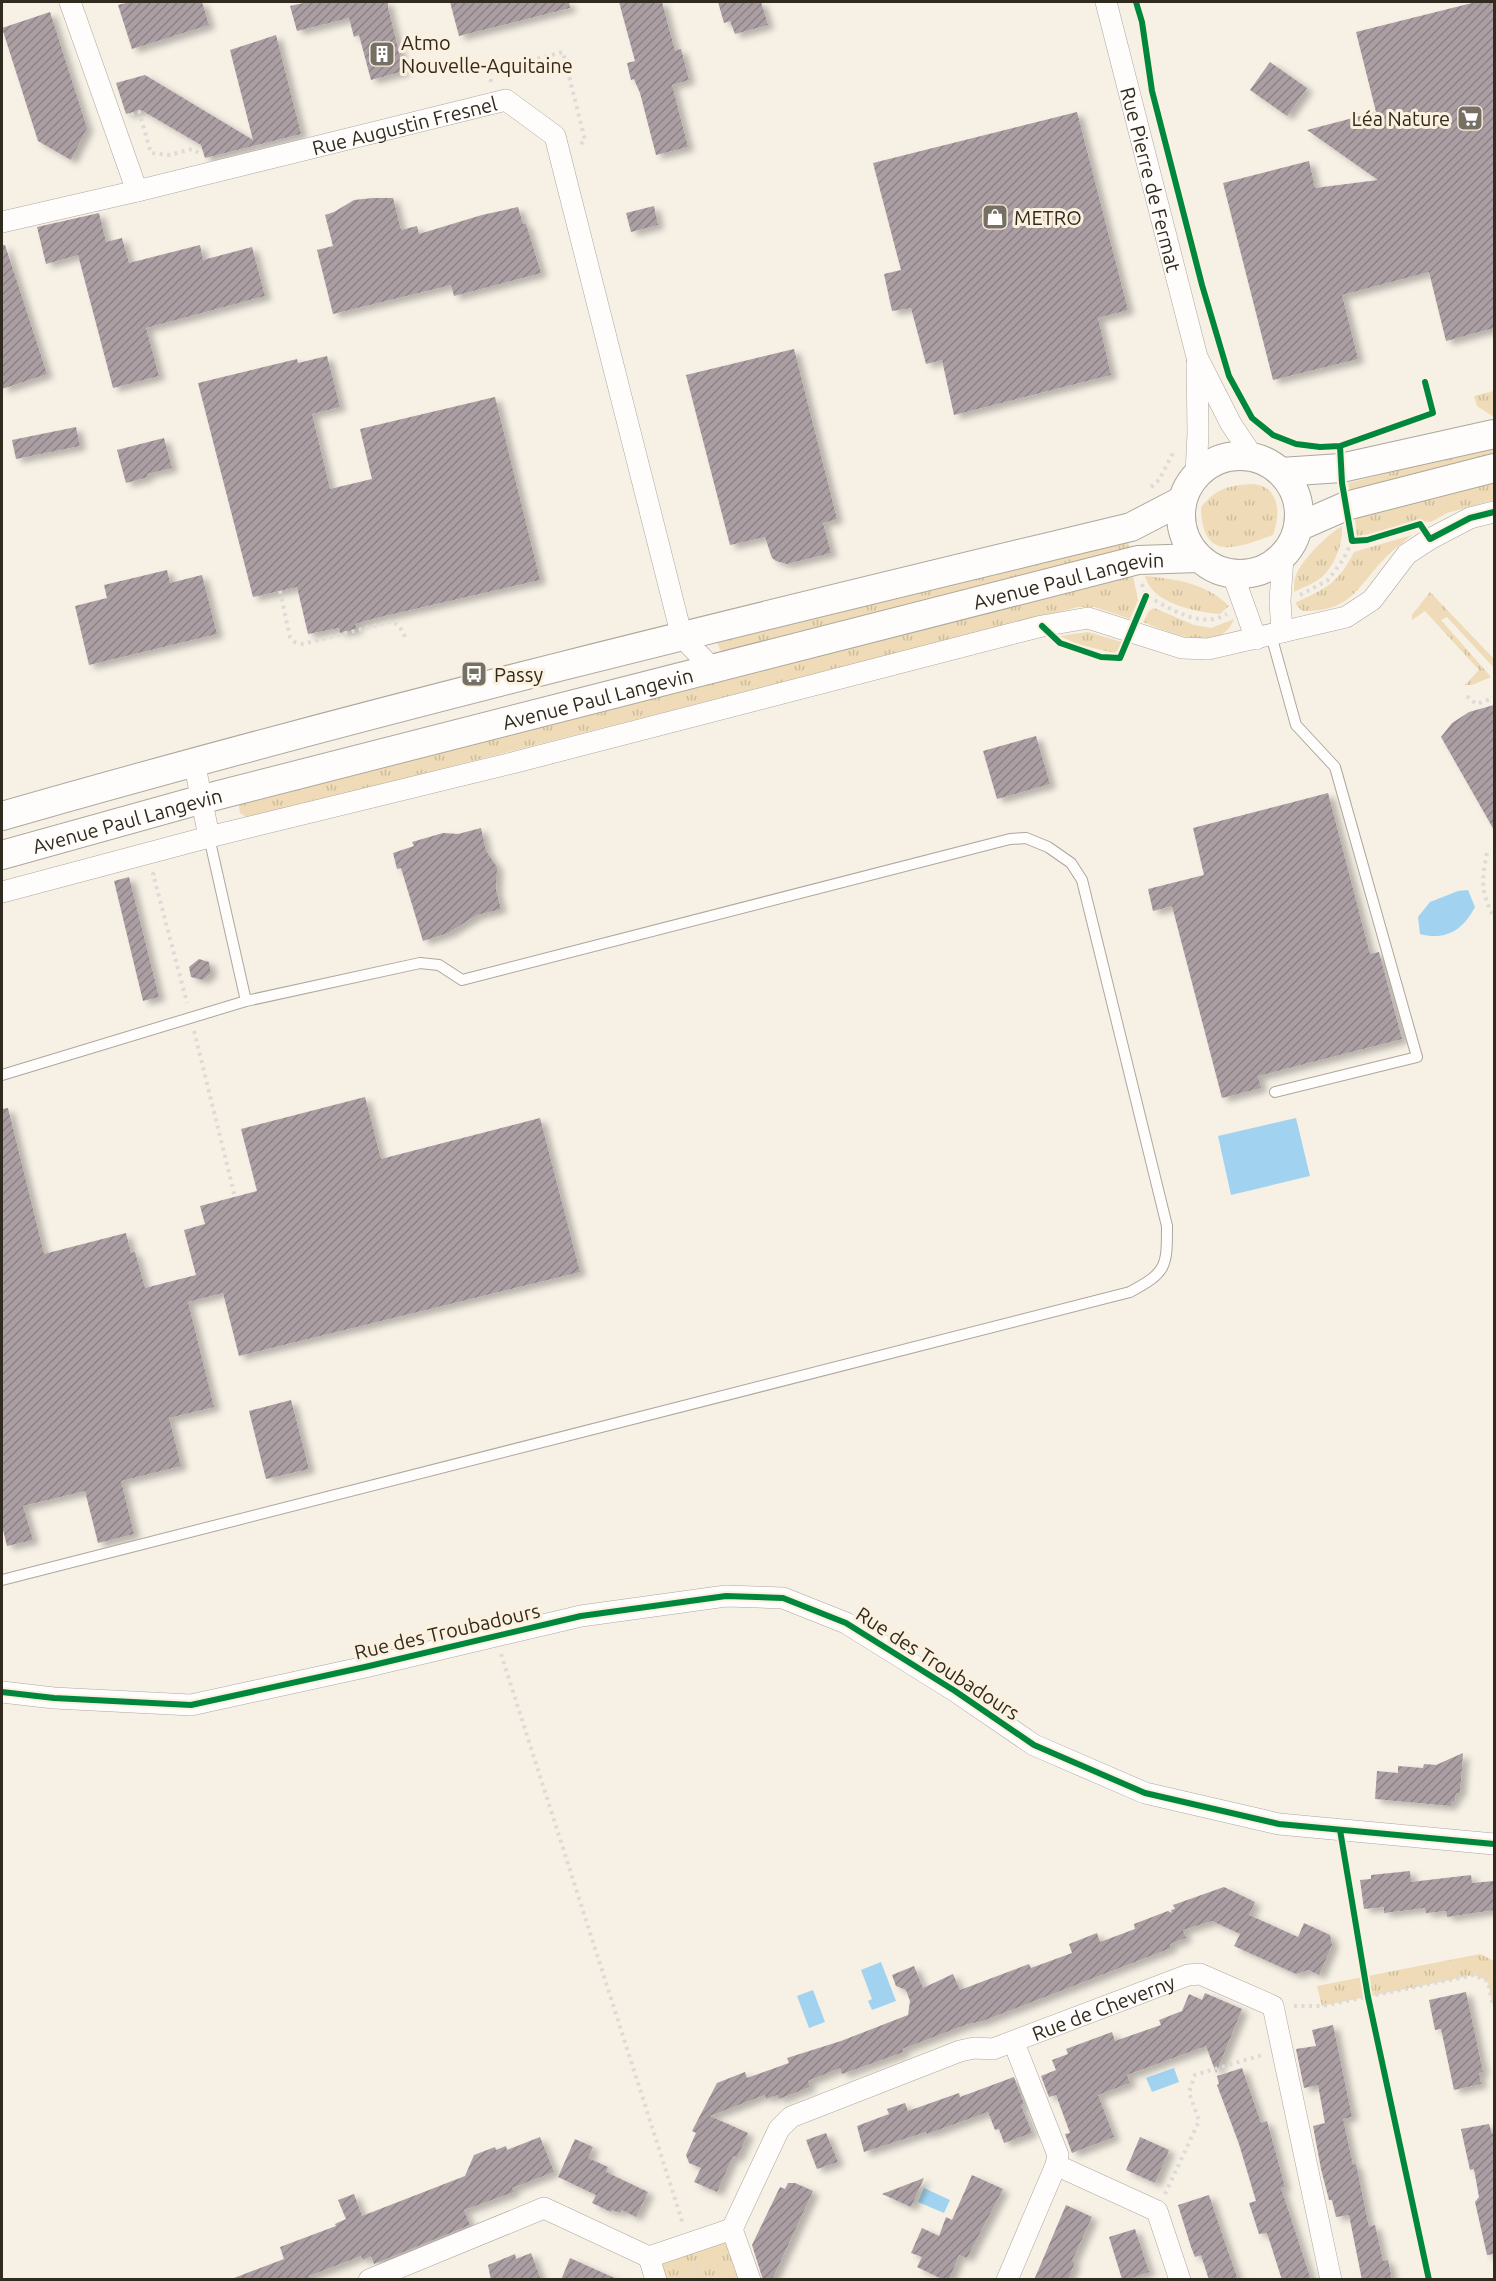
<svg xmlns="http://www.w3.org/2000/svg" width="1496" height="2281" viewBox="0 0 1496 2281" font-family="Ubuntu,sans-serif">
<defs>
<pattern id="grass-tufts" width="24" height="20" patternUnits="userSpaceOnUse" patternTransform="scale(1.5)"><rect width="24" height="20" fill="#efdbb7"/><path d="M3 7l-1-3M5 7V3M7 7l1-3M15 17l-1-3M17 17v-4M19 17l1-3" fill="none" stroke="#cdbc9d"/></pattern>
<pattern id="building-hatch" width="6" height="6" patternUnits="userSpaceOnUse" patternTransform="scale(1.5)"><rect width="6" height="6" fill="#ac9fa4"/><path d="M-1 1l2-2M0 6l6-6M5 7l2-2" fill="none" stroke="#8d8285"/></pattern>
<filter id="shadow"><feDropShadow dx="6" dy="4" stdDeviation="3" flood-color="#0004"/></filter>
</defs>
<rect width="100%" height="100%" fill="#f6f0e5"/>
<path fill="url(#grass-tufts)" d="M1494 391V417L1477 406 1474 396Z
M1494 446V455L1350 491 1348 483Z
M1494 480V500L1447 513 1431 522 1420 521 1357 537 1355 518Z
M1251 484C1280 485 1281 514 1273 535 1235 549 1202 562 1201 507 1217 488 1227 486 1251 484Z
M1342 526C1343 542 1336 563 1324 575 1317 583 1303 587 1294 592 1294 588 1294 582 1295 578 1300 561 1327 535 1342 526Z
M1412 535C1404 542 1395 548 1387 556 1357 586 1353 612 1302 611L1295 603C1326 588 1338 584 1354 552Z
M1128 541 1130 549 724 657 715 639Z
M1133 576 1138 600 1130 619 1095 607H1078L248 818 240 813 239 805 248 797Z
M1145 576C1176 579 1206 583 1229 606L1220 614C1195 612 1151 603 1145 576Z
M1430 592 1494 659V668L1447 617 1441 620 1491 677 1472 685H1465L1479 670 1425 611 1412 620V615Z
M1154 608 1194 625 1211 628 1234 619C1232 623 1230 628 1226 631 1206 650 1164 630 1143 622L1149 611Z
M1088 632 1122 642 1118 651 1114 653 1077 644 1060 636Z
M1480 1954 1494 1961V2006L1493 2007 1488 1981 1474 1975 1322 2006 1317 1986Z
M732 2229 750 2279H656L649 2257Z"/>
<path fill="#a1d3f1" d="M1468 890 1475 907C1463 930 1446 941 1420 934L1418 917 1430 902 1458 891Z
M1296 1118 1310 1176 1231 1195 1218 1136Z
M881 1962 896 2001 872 2010 868 2001 872 1999 861 1970Z
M813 1990 825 2022 809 2028 797 1996Z
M1174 2068 1179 2082 1152 2092 1146 2078Z
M924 2188 950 2200 944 2213 918 2202Z"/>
<path fill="url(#building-hatch)" filter="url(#shadow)" d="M130 2H202L209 25 132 49 118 5Z
M308 2H388V8L404 71 371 80 359 35 354 37 349 18 297 31 290 6Z
M450 2H569L570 8 459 36Z
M619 2H662L675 51 681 49 689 80 672 85 688 147 656 155 640 93 634 79 631 80 627 63 635 61Z
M718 2H761L768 25 735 34 730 21 724 23Z
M1476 2H1494V328L1446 341 1429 272 1342 295 1358 359 1273 380 1223 183 1309 161 1315 188 1378 180 1307 130 1376 112 1356 32Z
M50 12 87 128 71 160 38 141 2 28Z
M276 35 301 134 205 158 201 145 141 110 126 114 116 83 145 75 253 140 230 50Z
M1270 62 1307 88 1287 116 1250 90Z
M1077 112 1128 310 1098 318 1111 375 954 415 942 360 926 364 911 308 892 311 884 274 901 270 873 163Z
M373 198H393L401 230 417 226 419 234 482 215 518 207 523 224H526L541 273 454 296 451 285 333 314 317 250 333 246 325 215 334 212 354 200Z
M654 206 658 225 631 232 626 213Z
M99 213 106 242 122 238 129 263 200 245 203 260 252 247 265 296 146 328 159 376 113 388 78 255 46 264 37 227Z
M2 245H5L47 374 2 389Z
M794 349 837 519 823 523 831 553 787 564 776 561 772 558 765 537 730 545 686 375Z
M327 356 340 407 312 414 330 489 372 479 360 429 495 397 540 580 376 618 355 624 357 629 340 633 339 628 308 634 297 587 253 597 198 383 297 359 298 363Z
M76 427 80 446 16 459 12 440Z
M164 438 172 468 147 474 148 477 126 483 117 450Z
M167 570 170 583 202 575 217 634 89 665 75 606 107 598 104 585Z
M1494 705V830L1441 737 1452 723 1469 712Z
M1036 736 1050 784 997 799 983 751Z
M1328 793 1370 954 1379 952 1402 1039 1258 1076 1261 1088 1222 1098 1172 906 1153 911 1148 889 1204 875 1193 828Z
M481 828 486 851 497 867 496 890 501 909 477 915 448 933 423 941 401 868 397 869 393 853 414 846 412 842 443 833 458 834Z
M129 877 159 997 143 1001 114 881Z
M199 959 209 962 211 973 203 980 191 977 189 967Z
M365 1097 381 1159 540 1118 580 1272 239 1356 223 1293 188 1302 214 1407 169 1418 181 1466 121 1481 134 1534 98 1543 85 1491 23 1506 33 1540 7 1546 2 1526V1109L8 1108 44 1254 126 1233 131 1253 135 1252 145 1288 196 1275 184 1230 205 1224 200 1206 257 1191 241 1129Z
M291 1400 309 1469 266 1479 249 1411Z
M1463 1753 1460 1793H1456L1455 1801H1451V1806L1375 1799 1377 1771 1398 1773V1766L1423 1768 1424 1764 1436 1765Z
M1410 1871 1411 1882 1471 1875 1472 1883 1494 1881V1910L1447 1917 1446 1911 1426 1913 1425 1908 1384 1913V1907L1364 1909 1360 1880 1371 1879V1875Z
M1224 1887 1255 1902 1249 1915 1298 1937 1304 1923 1330 1935 1332 1945 1319 1975 1308 1970 1296 1974 1234 1946 1240 1934 1212 1921 1183 1930 1186 1938 1170 1944 1171 1948 983 2021 968 2024 902 2049 904 2052 842 2074 840 2068 808 2081 810 2087 779 2099 777 2095 766 2099 765 2095 710 2116 748 2133 737 2158 733 2156 717 2192 694 2182 701 2168 689 2163 686 2155 696 2133 692 2131 717 2083 745 2072 747 2078 789 2063 787 2058 841 2041 908 2015 910 2001 906 1990 896 1986 892 1975 914 1966 923 1988 953 1974 960 1990 1029 1964 1031 1968 1072 1953 1069 1944 1097 1933 1100 1942 1135 1929 1134 1924 1168 1911 1172 1913 1171 1910 1175 1909 1173 1905Z
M1466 1992 1483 2072 1479 2073 1481 2084 1454 2090 1441 2029 1435 2030 1429 2000Z
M1205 1993 1242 2009 1216 2073 1206 2046 1127 2075 1130 2083 1098 2095 1114 2137 1072 2153 1065 2134 1070 2133 1056 2095 1049 2097 1041 2076 1056 2070 1052 2060 1068 2054 1066 2049 1112 2032 1115 2041 1161 2025 1159 2020 1182 2011 1189 1994 1202 2000Z
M1333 2025 1352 2117 1343 2119 1353 2165 1356 2164 1369 2227 1375 2225 1383 2261 1388 2260 1392 2280H1362L1349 2215 1336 2217 1332 2200H1329L1321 2169 1313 2126 1325 2123 1318 2085 1304 2088 1296 2049 1316 2046 1312 2030Z
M1242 2068 1261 2123 1267 2121 1285 2187 1281 2188 1311 2280H1282L1267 2233 1259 2234 1249 2203 1256 2201 1239 2144 1217 2085 1219 2084 1217 2076Z
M1014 2077 1024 2104 1021 2105 1032 2133 1004 2143 999 2129 995 2130 988 2112 927 2134 926 2132 864 2152 857 2126 889 2114 887 2109 905 2103 908 2111 959 2093 960 2097Z
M1489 2124 1492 2134 1494 2133V2254L1487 2255 1475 2202 1479 2197 1474 2169 1470 2170 1461 2129Z
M826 2133 838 2162 817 2169 806 2140Z
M540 2137 554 2172 512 2188 514 2192 464 2210 470 2225 374 2264 371 2256 363 2260 361 2256 309 2276 310 2280H234V2278L284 2259 280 2247 336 2226 335 2224 346 2219 338 2200 354 2194 362 2216 465 2176 474 2155 495 2147 496 2150 506 2146 507 2150Z
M1140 2137 1169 2150 1155 2183 1126 2170Z
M575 2139 593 2147 588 2158 608 2167 606 2172 648 2192 636 2217 622 2210 620 2213 612 2210 611 2212 592 2203 596 2195 558 2177Z
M972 2175 1003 2189 967 2258 959 2255 949 2280H944L917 2267 922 2257 911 2253 922 2228 939 2236 946 2217 952 2220Z
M924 2178 911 2207 882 2194Z
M788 2183H795L813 2191 772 2280H763L752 2245 780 2187 785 2189Z
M1209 2195 1223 2237 1238 2280H1209L1201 2255 1195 2257 1191 2247 1178 2205Z
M1066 2205 1092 2217 1072 2261 1075 2262 1068 2280H1034Z
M1135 2229 1149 2272 1129 2279H1122L1109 2237Z
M531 2253 541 2280H491L488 2265 515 2254 516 2259Z
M570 2258 619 2280H561Z"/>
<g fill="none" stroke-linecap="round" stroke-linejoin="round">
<g stroke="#ada79d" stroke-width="12">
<path id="service" d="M1271 635 1296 725 1335 767 1417 1057 1275 1092
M209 837 246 1001
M2 1075 246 1001 420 963 439 965 462 980 1010 839 1026 838 1048 847 1071 863 1082 880 1167 1226C1167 1267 1167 1272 1130 1292L2 1580"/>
</g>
<g stroke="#ada79d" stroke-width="22">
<g id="minor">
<path id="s1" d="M70 2 137 191 506 100 555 136 682 637 712 668"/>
<path id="s2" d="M1106 2 1197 357 1231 424 1253 457"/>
<path d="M2 222 137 191"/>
<path d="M1196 474 1198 433 1197 363"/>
<path d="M1233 575 1256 639"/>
<path d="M1282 632 1280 601 1283 557"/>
<path d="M194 761 209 837"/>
<path d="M2 892 209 837 516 762 1042 626 1088 618 1182 648 1208 649 1346 617 1372 600 1407 554 1430 539 1470 518 1494 512"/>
<path d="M2 1692 54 1698 191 1705 365 1667 581 1616 726 1596 783 1598 846 1623 955 1691 1034 1745 1145 1793 1279 1824 1494 1844"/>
<path d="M1056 2165 1157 2211 1180 2280"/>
<path id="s3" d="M732 2229 779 2129 791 2117 960 2051 974 2048 993 2049 1188 1975 1200 1974 1273 2006 1331 2280"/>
<path d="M732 2229 750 2280"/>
<path d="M649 2257 656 2280"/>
<path d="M369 2280 544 2208 649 2257 732 2229"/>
<path d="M1007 2280 1056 2165 1058 2155 1014 2043"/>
</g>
</g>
<g stroke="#ada79d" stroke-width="30">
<g id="secondary">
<circle cx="1240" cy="515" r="59"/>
<path d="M1281 472 1341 468 1494 434"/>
<path d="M1298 527 1346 506 1494 468"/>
<path d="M2 816C375 709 753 618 1131 527L1181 501"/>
<path id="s4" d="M2 855 203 799 1138 560 1198 558"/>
</g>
</g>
<path stroke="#dddbd7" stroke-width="4" stroke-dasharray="3 4.5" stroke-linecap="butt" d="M491 82 490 71 563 52 585 140 579 146
M131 115 139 112 151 153 170 155 192 149 199 153 200 156
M1151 487 1159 480 1174 451
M1352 541 1367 540 1405 529
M1142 584 1146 596C1171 608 1200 630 1227 614
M280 591 290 637 295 642 303 644 393 621 403 631 406 641
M1300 595 1328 580 1343 560 1352 541 1350 530
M1467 696 1476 704 1494 698
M1487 853C1481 881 1481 892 1494 918
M155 873 153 874 187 1003
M194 1031 235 1197
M501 1654 683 2224
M1294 2006H1322L1474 1975 1488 1981 1493 2007
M1165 2194 1199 2121 1189 2092 1195 2075 1262 2055
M696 2263 701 2280"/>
<use href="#service" stroke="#fefdfb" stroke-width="10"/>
<use href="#minor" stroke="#fefdfb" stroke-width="21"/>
<use href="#secondary" stroke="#fefdfb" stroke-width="28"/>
<g stroke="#fcf1df" stroke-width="10">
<path id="cycleway" d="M1136 2 1142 22 1152 91 1202 285 1229 376 1252 418 1273 435 1296 444 1320 447 1340 446 1433 413 1425 382
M1340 446 1342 483 1352 541 1367 540 1420 524 1430 539 1470 518 1494 512
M1042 626 1060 643 1101 657 1120 658 1146 596
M2 1692 54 1698 191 1705 365 1667 581 1616 726 1596 783 1598 846 1623 955 1691 1034 1745 1145 1793 1279 1824 1494 1844
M1340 1830 1368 1997 1429 2280"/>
</g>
<use href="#cycleway" stroke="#00873e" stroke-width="6"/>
</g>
<defs>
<g id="building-square" transform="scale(1.35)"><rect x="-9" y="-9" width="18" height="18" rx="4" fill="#766f64" stroke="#fcf1df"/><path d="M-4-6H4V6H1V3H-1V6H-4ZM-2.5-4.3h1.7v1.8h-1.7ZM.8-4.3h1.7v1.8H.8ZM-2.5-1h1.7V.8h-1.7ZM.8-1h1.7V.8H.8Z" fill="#fff"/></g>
<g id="supermarket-square" transform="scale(1.35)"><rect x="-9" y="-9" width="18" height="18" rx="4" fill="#766f64" stroke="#fcf1df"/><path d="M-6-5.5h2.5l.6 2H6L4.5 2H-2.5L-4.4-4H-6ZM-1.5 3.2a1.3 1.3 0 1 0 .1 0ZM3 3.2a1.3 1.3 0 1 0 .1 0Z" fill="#fff"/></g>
<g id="shop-square" transform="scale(1.35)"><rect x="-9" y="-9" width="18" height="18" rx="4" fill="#766f64" stroke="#fcf1df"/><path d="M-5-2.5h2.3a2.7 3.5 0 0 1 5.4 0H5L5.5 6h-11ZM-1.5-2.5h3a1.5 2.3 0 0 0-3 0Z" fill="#fff"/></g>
<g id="bus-square" transform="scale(1.35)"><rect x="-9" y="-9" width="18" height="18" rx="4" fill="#766f64" stroke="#fcf1df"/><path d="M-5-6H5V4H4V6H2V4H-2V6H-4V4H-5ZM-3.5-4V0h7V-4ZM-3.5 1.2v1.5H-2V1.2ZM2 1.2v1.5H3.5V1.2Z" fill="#fff"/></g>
</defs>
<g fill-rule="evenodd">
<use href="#building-square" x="382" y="54"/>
<use href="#supermarket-square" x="1470" y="118"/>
<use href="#shop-square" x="995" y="217"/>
<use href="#bus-square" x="474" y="674"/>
</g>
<g text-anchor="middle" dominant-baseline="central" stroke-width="6" stroke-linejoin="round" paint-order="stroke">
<g font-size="20" fill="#312a1e" stroke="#fcf1df" text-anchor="start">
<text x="401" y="42">Atmo<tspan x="401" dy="23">Nouvelle-Aquitaine</tspan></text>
<text x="1450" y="118" text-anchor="end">Léa Nature</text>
<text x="1014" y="217">METRO</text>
<text x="494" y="674">Passy</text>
</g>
<g font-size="20" fill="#312a1e" stroke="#fcf1df">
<text stroke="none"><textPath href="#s1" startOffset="476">Rue Augustin Fresnel</textPath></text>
<text stroke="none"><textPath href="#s2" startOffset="183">Rue Pierre de Fermat</textPath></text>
<text stroke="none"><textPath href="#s4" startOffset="1102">Avenue Paul Langevin</textPath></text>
<text stroke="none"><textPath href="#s4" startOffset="616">Avenue Paul Langevin</textPath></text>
<text stroke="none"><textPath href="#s4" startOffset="130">Avenue Paul Langevin</textPath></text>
<text transform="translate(447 1631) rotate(-13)">Rue des Troubadours</text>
<text transform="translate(938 1663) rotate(33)">Rue des Troubadours</text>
<text stroke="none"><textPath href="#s3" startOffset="460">Rue de Cheverny</textPath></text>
</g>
</g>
<rect width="1496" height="2281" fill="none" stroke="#312a1e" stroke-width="6"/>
</svg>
